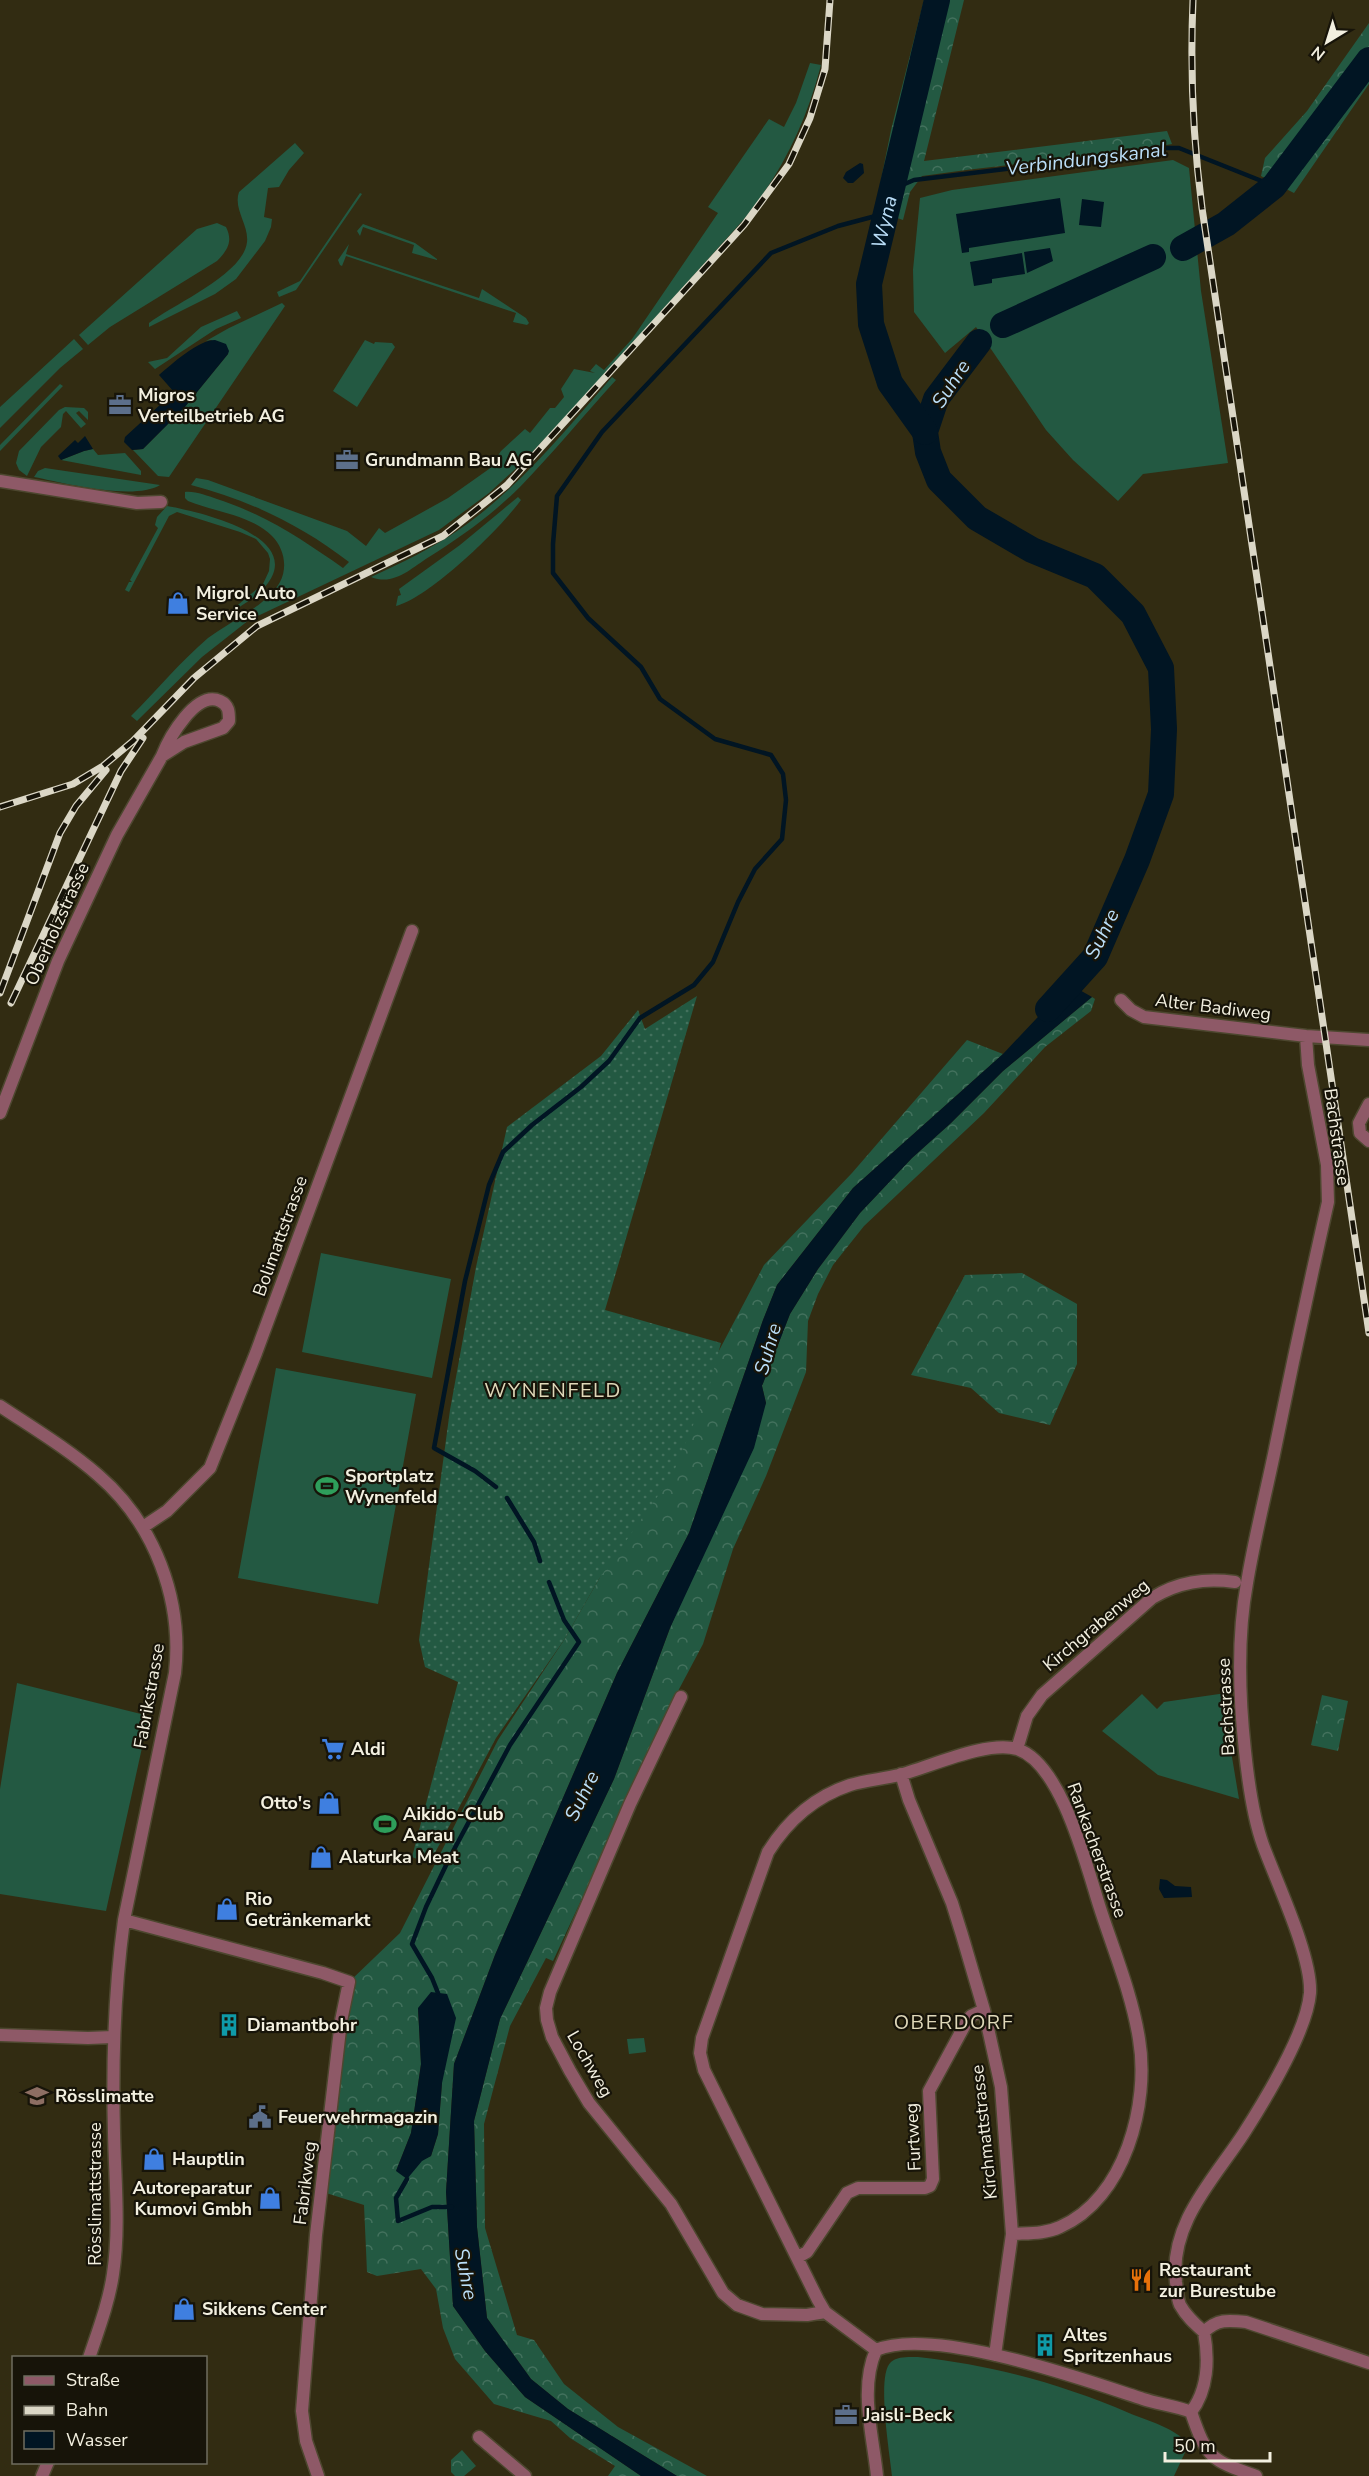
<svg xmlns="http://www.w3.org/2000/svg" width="1369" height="2476" viewBox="0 0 1369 2476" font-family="'Nunito Sans',sans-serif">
<defs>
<pattern id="forest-crowns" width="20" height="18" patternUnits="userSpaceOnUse" patternTransform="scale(1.5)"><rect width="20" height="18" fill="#235942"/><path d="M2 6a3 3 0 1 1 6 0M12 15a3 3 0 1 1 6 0" fill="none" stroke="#43715d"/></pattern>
<pattern id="garden-dots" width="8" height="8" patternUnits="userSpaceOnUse" patternTransform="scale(1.5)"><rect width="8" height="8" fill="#235942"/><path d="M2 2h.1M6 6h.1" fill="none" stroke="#43715d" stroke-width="1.8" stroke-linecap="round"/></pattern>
</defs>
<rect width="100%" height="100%" fill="#322c12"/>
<path fill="#235942" d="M810 63 821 65C806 123 782 172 745 218L605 374 524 461 489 493 439 530 249 620 202 657 141 717 137 721 131 716C157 690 180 662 208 638 229 622 268 605 280 582 288 567 284 548 272 536 251 515 215 512 188 501L185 498V492C196 491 207 496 217 499 264 514 303 540 343 568L349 562C301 525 249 500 191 485L196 478 208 480 347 531 366 546 379 528 385 533 448 498 489 469 501 451 525 429 530 433 550 408H555L564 397 561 389 574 369 595 373 590 371 596 364 604 370 632 339 718 213 708 207 769 119 784 127 796 103Z
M295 143 304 153 289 170 279 187 268 188 264 217 272 219 271 227 265 241 236 279 215 294 149 327V323C174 304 244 274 247 242 249 225 233 209 239 192Z
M1173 160 1189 168 1201 291 1228 463 1143 474 1118 501 1073 460 1046 430 976 327 945 353 914 312 913 270 920 198 952 190Z
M360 193 362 194 296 290 279 297 277 292 300 281Z
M217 223 226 227C233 241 228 250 217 261L110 327 88 345 79 335 197 229Z
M363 224 415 243 437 259V260L412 253 414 245 363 227 360 236 357 231Z
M349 244 346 254 479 298 482 289 526 318 529 323 527 325 513 322 516 313 346 256 342 266 340 265 338 260Z
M282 303 285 306 169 477 158 476 133 450 143 449 184 408 228 354 211 340 206 341 229 328Z
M237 311 241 318 216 329 155 369 148 362 167 358 201 327Z
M74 339 83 349 60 368 0 428V407Z
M365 340 374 344 375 342 392 343 395 347 357 407 333 391Z
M612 377 616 380C584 415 553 453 520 487 493 514 461 537 429 557 410 569 394 586 371 577 401 563 433 548 460 529 519 488 565 431 612 377Z
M60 384 63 386 0 451V445Z
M65 407 84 408 88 412V420L79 411 76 413 86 424 81 428 66 411 63 414 61 427 41 447 27 476 19 470 16 463 19 451 59 410Z
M93 449 98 455 125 453 141 471V475L61 460 84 451Z
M45 468 160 485C134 501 64 483 34 477L38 471Z
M518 497 521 500C500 529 430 597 396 606L398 596 401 595 399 589 460 545Z
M167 506C196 511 303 535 268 583 257 598 235 609 220 620L263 584 269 571 270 559 268 553 256 539 240 532 177 512 169 516 129 592 125 590 129 582H132L130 580 158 528 155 525 157 517Z
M321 1253 451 1279 432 1378 302 1352Z
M276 1368 416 1394 378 1604 238 1578Z
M17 1683 149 1716 106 1911 0 1894V1789Z
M1226 1693 1229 1739 1239 1799 1158 1775 1102 1731 1142 1694 1157 1709 1164 1702Z
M918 2357C992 2365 1061 2384 1129 2413 1151 2422 1172 2427 1189 2444L1174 2476H892C890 2455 876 2374 891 2362 898 2356 909 2357 918 2357Z"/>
<path fill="url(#forest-crowns)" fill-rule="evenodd" d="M924 0H964L924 161 1167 131 1172 144C1089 158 1005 164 922 176L910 192 903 220 875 210 891 130Z
M1369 23V84L1294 193 1261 176 1265 158 1307 111Z
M1092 997 1095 999 1091 1011 1045 1047 984 1113 864 1226 833 1265 818 1294 808 1321 806 1372 766 1476 733 1549 703 1644 677 1693 553 1961 546 1958 510 2026 484 2124 485 2228 517 2335 534 2340 564 2384 618 2427 707 2476H677L568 2409 531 2379 487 2318 477 2227 474 2121 500 2019 614 1779 670 1628 766 1403 762 1386 790 1314 818 1269 860 1213 912 1158 951 1123 1003 1071Z
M967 1040 1003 1054 853 1188 777 1285 763 1320 689 1533 617 1673 495 1955 454 2064 446 2192 453 2306 485 2351 525 2397 641 2476H608L615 2466 570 2438 551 2421 494 2404 455 2359 443 2328 436 2289 421 2269 377 2276 367 2272 364 2205 323 2192 349 1982 400 1933 498 1740 564 1640 599 1579 764 1265 852 1173ZM418 2008 442 2083 438 2134 431 2156 396 2171 411 2133 421 2064Z
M1022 1273 1077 1304V1364L1050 1425 999 1413 971 1388 911 1375 965 1275Z
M1322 1695 1348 1701 1338 1751 1311 1745Z
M644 2038 646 2052 629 2054 627 2039Z
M462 2450 476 2466 464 2476H455L451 2472V2460Z"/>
<path fill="url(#garden-dots)" d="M697 996 605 1310 721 1343 710 1384 672 1476 599 1579 564 1640 496 1738 429 1864 412 1857 458 1682 425 1667 419 1640 450 1410 476 1267 507 1127 601 1056 638 1010 645 1029Z"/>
<path fill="#011523" d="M860 163 863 164 864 173 853 183H848L843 178 846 172Z
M1060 198 1065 233 969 248V252L962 253 956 214Z
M1082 199 1104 202 1101 227 1079 225Z
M1050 248 1053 261 1027 273 1024 252Z
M1022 253 1025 274 992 279V283L974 286 970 262Z
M215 340 226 344 229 351 228 354 184 408 143 449 132 450 124 442 125 437 174 392 159 375C172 364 198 340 215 340Z
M85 436 93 449 84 451 61 460 58 456 75 440 78 443Z
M1069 984 1092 997 1003 1071 951 1123 912 1158 860 1213 818 1269 790 1314 762 1386 766 1403 754 1448 670 1628 614 1779 500 2019 474 2121 477 2227 487 2318 531 2379 568 2409 677 2476H641L525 2397 485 2351 453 2306 446 2192 454 2064 495 1955 617 1673 689 1533 763 1320 777 1285 853 1188 1003 1054Z
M1160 1879 1167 1880 1175 1886 1191 1887 1192 1897 1164 1898 1159 1889Z
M431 1992 447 1994 456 2018 442 2083 438 2134 431 2156 422 2161 407 2179 396 2171 411 2133 421 2064 418 2008Z"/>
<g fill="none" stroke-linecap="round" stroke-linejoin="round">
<path stroke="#011523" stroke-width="4.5" d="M893 189 914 180 1107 157 1157 148H1179L1274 186
M496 1487 475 1471 434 1448 465 1281 489 1185 503 1152 532 1125 581 1087 609 1061 640 1018 694 985 713 962 738 902 755 869 782 839 786 800 783 774 771 755 715 739 660 699 641 667 588 618 553 573V544L557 496 602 432 771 253 838 226 887 213
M507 1498 534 1542 540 1561
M438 1993 432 1978 412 1944 426 1907 450 1857 510 1745 579 1642 564 1620 549 1582
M407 2179 396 2198 398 2221 432 2207H452"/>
<g stroke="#011523" stroke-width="26">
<path d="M1183 248 1226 224 1274 186 1369 60"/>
<path d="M1003 325 1153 257"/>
<path d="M979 342 936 399 925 432 928 452 939 480 977 518 1032 550 1095 576 1133 614 1161 668 1164 729 1161 794 1137 860 1095 957 1048 1009"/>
<path id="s1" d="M925 432 890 383 871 324 869 284 937 0"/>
</g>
<g stroke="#4d472f" stroke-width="15">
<path id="minor" d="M0 481 137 503 161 502
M1121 1000 1131 1010 1144 1017 1306 1036 1369 1040
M1369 1104 1359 1123 1360 1133 1369 1141
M0 1113 58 961 117 835 162 756C169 738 196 690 220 701 229 705 229 712 229 721L223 728 184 742 162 756
M0 1406C33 1428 68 1449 98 1475 155 1524 183 1600 175 1673L124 1920C114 1993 112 2059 114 2133 115 2180 120 2228 113 2274 109 2302 98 2331 89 2358
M143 1527 167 1511 210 1468 256 1353 412 931
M681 1697 630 1804 550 1992 546 2008 547 2020 552 2037 570 2071 589 2103 671 2204 723 2293 737 2305 762 2314 807 2315 825 2312
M1017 1749 1027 1716 1042 1695 1152 1598C1178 1582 1204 1578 1235 1582
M901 1774 909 1800 952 1903 962 1935 984 2010 1001 2087 1012 2234 995 2355
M124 1920 323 1973 349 1982 341 2021 316 2235 302 2411 306 2441 318 2476
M0 2035 88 2038 113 2037
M798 2257 807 2252 847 2193 858 2188H925L930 2186 933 2179 929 2091 967 2021 971 2016 984 2010
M1204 2332C1195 2324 1186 2316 1180 2305 1177 2298 1177 2289 1176 2282 1169 2223 1215 2178 1244 2133 1265 2100 1307 2031 1310 1993 1312 1956 1276 1881 1263 1845 1253 1817 1248 1780 1245 1751 1239 1696 1237 1637 1247 1583 1254 1540 1265 1497 1274 1454 1291 1370 1309 1286 1328 1202L1327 1165 1308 1065 1306 1036
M876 2350 825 2312 818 2300 704 2070 700 2053 702 2038 768 1852C788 1820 814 1797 850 1785 866 1780 883 1779 899 1775 930 1767 987 1740 1017 1749 1061 1763 1086 1864 1099 1905 1113 1949 1132 1994 1139 2039 1150 2103 1125 2199 1060 2227 1045 2234 1028 2233 1012 2234
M1191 2412C1208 2390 1209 2359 1204 2332 1217 2319 1228 2320 1246 2322L1369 2363
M1191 2412C1207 2459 1211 2460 1256 2476
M479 2437 525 2476
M42 2476 48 2462
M877 2476C873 2435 859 2389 876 2350 933 2326 1082 2379 1143 2399 1158 2404 1176 2406 1191 2412"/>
</g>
<use href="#minor" stroke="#8e5967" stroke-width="12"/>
<g stroke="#dbd7c6" stroke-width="7">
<path id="rail" d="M1193 0C1190 70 1193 139 1202 208L1369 1333
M0 807 73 784 103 766 133 741 194 678 257 626 443 536 507 485 744 225 789 164 810 118 825 69 830 0
M0 993 60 833 76 806 106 770
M11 1003 121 771 143 738"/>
</g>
<use href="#rail" stroke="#171409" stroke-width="4.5" stroke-dasharray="14" stroke-linecap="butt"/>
</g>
<defs>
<g id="office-bare" transform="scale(1.8)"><path d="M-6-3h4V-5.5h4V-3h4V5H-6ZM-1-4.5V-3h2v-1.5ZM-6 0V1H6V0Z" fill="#5c6f8a" stroke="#171409" stroke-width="2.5" paint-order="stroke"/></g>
<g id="shop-bare" transform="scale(1.8)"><path d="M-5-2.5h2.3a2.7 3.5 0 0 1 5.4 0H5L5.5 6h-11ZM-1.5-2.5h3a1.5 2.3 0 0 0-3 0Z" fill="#3f7fe0" stroke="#171409" stroke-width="2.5" paint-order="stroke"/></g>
<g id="stadium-bare" transform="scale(1.8)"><path d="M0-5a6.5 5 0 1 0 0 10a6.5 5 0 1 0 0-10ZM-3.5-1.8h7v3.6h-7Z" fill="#2e9e5b" stroke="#171409" stroke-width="2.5" paint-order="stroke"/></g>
<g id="supermarket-bare" transform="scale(1.8)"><path d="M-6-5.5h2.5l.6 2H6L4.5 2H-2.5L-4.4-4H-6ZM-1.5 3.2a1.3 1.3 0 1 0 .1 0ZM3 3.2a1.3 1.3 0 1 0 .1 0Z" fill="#3f7fe0" stroke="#171409" stroke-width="2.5" paint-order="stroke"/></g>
<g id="building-bare" transform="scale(1.8)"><path d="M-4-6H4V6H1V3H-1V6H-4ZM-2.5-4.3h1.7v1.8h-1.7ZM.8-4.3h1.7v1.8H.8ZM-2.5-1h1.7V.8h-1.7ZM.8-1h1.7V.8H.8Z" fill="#0f9aa8" stroke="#171409" stroke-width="2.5" paint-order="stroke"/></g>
<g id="school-bare" transform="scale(1.8)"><path d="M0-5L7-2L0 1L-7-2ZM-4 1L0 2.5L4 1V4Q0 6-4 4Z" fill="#8d6e63" stroke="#171409" stroke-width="2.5" paint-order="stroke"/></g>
<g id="civic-bare" transform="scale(1.8)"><path d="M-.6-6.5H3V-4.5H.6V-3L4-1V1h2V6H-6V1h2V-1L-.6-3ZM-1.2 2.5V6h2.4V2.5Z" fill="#5c6f8a" stroke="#171409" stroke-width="2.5" paint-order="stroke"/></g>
<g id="restaurant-bare" transform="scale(1.8)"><path d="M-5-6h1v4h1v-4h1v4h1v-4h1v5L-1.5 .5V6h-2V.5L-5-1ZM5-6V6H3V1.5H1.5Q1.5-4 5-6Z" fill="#e8710a" stroke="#171409" stroke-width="2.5" paint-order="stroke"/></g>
</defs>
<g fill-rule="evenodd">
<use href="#office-bare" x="120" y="405"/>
<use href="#office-bare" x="347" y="460"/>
<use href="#shop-bare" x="178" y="603"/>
<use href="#stadium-bare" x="327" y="1486"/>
<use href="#supermarket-bare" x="333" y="1749"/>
<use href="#shop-bare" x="329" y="1803"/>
<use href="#stadium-bare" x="385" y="1824"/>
<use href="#shop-bare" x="321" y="1857"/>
<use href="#shop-bare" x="227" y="1909"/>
<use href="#building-bare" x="229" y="2025"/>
<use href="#school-bare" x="37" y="2096"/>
<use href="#civic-bare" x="260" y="2117"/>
<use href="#shop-bare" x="154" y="2159"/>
<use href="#shop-bare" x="270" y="2198"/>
<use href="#restaurant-bare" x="1141" y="2280"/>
<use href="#shop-bare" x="184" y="2309"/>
<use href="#building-bare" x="1045" y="2345"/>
<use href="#office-bare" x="846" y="2415"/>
</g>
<g text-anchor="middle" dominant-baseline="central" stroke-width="4.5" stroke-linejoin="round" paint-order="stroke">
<g font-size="18" font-weight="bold" fill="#f3f0e0" stroke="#171409" text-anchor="start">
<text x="138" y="395">Migros<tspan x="138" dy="21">Verteilbetrieb AG</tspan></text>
<text x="365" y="460">Grundmann Bau AG</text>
<text x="196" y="593">Migrol Auto<tspan x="196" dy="21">Service</tspan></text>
<text x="345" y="1476">Sportplatz<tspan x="345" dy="21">Wynenfeld</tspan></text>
<text x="351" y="1749">Aldi</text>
<text x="311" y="1803" text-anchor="end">Otto's</text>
<text x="403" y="1814">Aikido-Club<tspan x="403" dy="21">Aarau</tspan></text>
<text x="339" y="1857">Alaturka Meat</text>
<text x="245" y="1899">Rio<tspan x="245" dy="21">Getränkemarkt</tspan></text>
<text x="247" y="2025">Diamantbohr</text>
<text x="55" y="2096">Rösslimatte</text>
<text x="278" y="2117">Feuerwehrmagazin</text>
<text x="172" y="2159">Hauptlin</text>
<text x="252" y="2188" text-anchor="end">Autoreparatur<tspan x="252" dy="21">Kumovi Gmbh</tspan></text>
<text x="1159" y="2270">Restaurant<tspan x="1159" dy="21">zur Burestube</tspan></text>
<text x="202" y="2309">Sikkens Center</text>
<text x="1063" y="2335">Altes<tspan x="1063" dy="21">Spritzenhaus</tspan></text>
<text x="864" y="2415">Jaisli-Beck</text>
</g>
<g font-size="18" fill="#f3f0e0" stroke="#171409">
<text transform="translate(57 924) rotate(-66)">Oberholzstrasse</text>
<text transform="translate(1213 1007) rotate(7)">Alter Badiweg</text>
<text transform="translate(1337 1137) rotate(82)">Bachstrasse</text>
<text transform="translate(280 1236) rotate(-70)">Bolimattstrasse</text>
<text transform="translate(1096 1625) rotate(-40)">Kirchgrabenweg</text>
<text transform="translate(149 1696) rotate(-80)">Fabrikstrasse</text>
<text transform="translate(1226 1707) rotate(-93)">Bachstrasse</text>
<text transform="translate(1097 1850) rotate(70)">Rankacherstrasse</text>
<text transform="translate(590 2064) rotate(60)">Lochweg</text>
<text transform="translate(984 2132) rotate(-96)">Kirchmattstrasse</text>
<text transform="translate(913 2137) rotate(-93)">Furtweg</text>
<text transform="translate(305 2183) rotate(-83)">Fabrikweg</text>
<text transform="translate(95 2194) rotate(-90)">Rösslimattstrasse</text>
</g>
<g font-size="20" font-style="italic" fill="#badef8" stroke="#171409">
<text transform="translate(1086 159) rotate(-7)">Verbindungskanal</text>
<text stroke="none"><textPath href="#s1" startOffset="226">Wyna</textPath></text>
<text transform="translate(951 384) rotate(-57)">Suhre</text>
<text transform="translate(1102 934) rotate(-64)">Suhre</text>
<text transform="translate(768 1349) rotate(-74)">Suhre</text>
<text transform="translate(582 1796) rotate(-64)">Suhre</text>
<text transform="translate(466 2274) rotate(79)">Suhre</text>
</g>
<g font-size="20" letter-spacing="1.5" fill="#dfd8b9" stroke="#171409">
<text x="553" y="1390">WYNENFELD</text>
<text x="954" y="2022">OBERDORF</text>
</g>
</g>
<rect x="12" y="2356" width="195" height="108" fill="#171409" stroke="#6f6c5f" stroke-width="1.5"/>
<rect x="24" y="2376" width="30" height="9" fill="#8e5967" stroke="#6f6c5f" stroke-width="1.5"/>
<text x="66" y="2386" font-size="18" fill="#f3f0e0">Straße</text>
<rect x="24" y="2406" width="30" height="9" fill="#dbd7c6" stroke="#6f6c5f" stroke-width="1.5"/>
<text x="66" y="2416" font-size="18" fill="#f3f0e0">Bahn</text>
<rect x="24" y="2431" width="30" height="18" fill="#011523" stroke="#6f6c5f" stroke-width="1.5"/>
<text x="66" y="2446" font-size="18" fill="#f3f0e0">Wasser</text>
<g transform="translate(1327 42) rotate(218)" stroke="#171409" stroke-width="4.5" paint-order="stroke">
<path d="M0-4.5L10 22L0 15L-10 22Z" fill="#f3f0e0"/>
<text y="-9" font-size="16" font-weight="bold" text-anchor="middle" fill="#f3f0e0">N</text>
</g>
<path d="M1165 2452v9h105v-9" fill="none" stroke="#f3f0e0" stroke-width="3"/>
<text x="1174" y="2452" font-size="18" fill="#f3f0e0" stroke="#171409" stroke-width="4.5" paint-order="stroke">50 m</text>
</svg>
